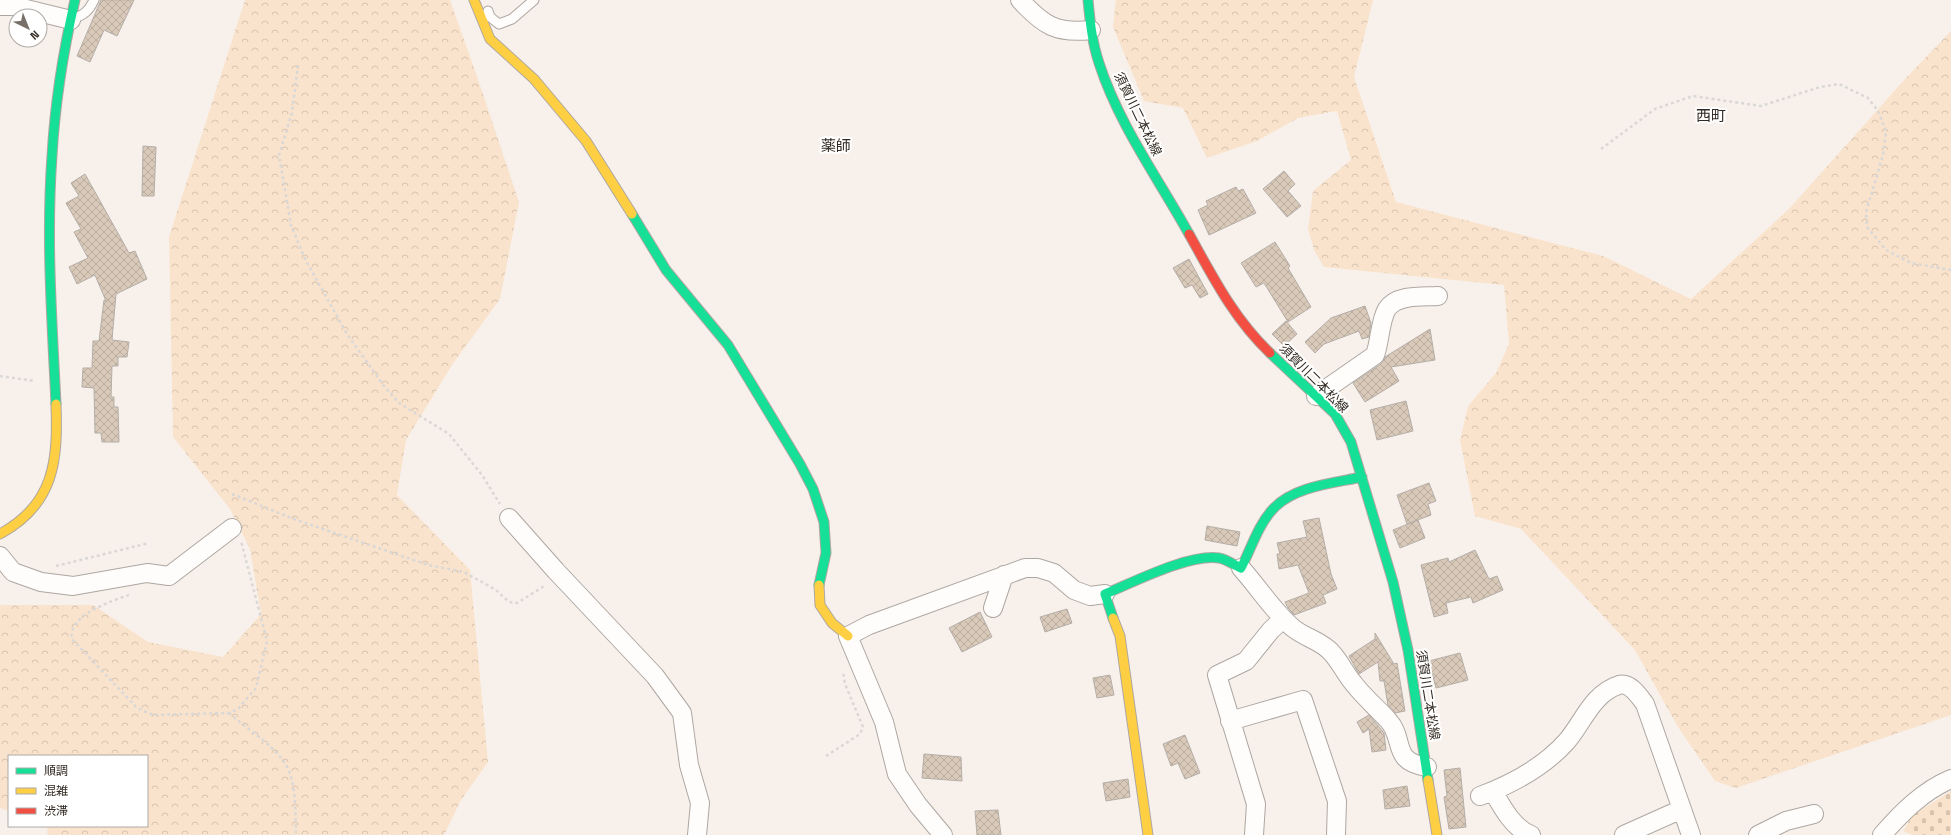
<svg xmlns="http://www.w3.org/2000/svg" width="1951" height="835" viewBox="0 0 1951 835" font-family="'Space Grotesk','Noto Sans JP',sans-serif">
<defs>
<pattern id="forest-crowns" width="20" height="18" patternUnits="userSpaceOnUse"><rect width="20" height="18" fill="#fae3cc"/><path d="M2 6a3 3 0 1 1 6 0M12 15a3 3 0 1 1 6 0" fill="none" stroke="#d7c3af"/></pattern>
<pattern id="cemetery-stones" width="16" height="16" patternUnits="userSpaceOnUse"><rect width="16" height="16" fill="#fae3cc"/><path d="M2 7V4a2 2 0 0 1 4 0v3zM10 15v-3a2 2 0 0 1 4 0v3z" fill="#d7c3af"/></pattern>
<pattern id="building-cross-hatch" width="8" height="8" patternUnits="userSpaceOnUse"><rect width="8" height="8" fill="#d8c9b9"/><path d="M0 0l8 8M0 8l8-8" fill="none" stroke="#baad9f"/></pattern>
</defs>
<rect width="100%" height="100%" fill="#f8f1eb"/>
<path fill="url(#forest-crowns)" d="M245 0H450L478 79 519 202 500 299 452 365 406 440 397 495 470 570 488 762 461 800 444 835H48L47 826H147V756H9V811L0 808V605H93L148 642 223 657 261 614 250 549 230 509 173 437 169 237Z
M1116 0H1373L1354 77 1396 202 1603 256 1691 299 1789 209 1905 79 1951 31V715L1736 788 1715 781 1678 727 1635 650 1521 529 1475 516 1460 440 1468 406 1496 373 1509 344 1504 285 1324 267 1314 250 1308 229 1313 191 1351 160 1337 111 1298 118 1257 141 1207 158 1183 108 1144 101 1113 27Z"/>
<path fill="url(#cemetery-stones)" d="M1951 791V835H1912L1903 831 1913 815Z"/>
<path fill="url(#building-cross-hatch)" stroke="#b5aea8" d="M101 0H134L117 36 104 30 90 62 77 56Z
M143 146 156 147 154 196H142Z
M1284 171 1295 184 1288 191 1301 206 1287 217 1263 189Z
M85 174 129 253 135 251 147 279 116 294 112 340 129 342 127 357H118V366H112L111 397H114V407H118L119 442H102L101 433H95L94 388 82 387 83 368H92L93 341H99L104 300 106 301 95 275 77 284 69 267 88 258 74 232 81 229 66 203 79 196 71 183Z
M1236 187 1238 191 1243 189 1256 213 1209 235 1198 210 1208 205 1206 201Z
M1275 242 1290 266 1288 268 1311 307 1288 322 1264 283 1256 287 1241 263Z
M1189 259 1208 294 1200 298 1192 285 1185 288 1173 268Z
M1365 306 1371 323 1369 337 1362 339 1359 331 1324 344 1315 353 1305 342 1331 318Z
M1286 321 1297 334 1284 346 1272 334Z
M1430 329 1435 360 1391 367 1399 381 1365 402 1353 383 1381 364 1385 357Z
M1406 401 1413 431 1377 440 1370 410Z
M1429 483 1436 501 1428 504 1431 515 1407 524 1397 495Z
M1319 518 1331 574 1337 589 1323 595 1326 603 1294 615 1288 608 1285 602 1309 593 1298 565 1279 569 1277 554H1280L1277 543 1307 537 1303 521Z
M1418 520 1425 538 1400 548 1393 530Z
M1207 526 1240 532 1237 546 1205 540Z
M1475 550 1489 579 1497 576 1503 590 1473 603 1471 597 1446 603 1448 613 1434 617 1421 565 1448 558 1449 562Z
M1067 609 1072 623 1045 632 1040 617Z
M980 612 992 637 962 652 949 628Z
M1375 633 1394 664 1397 663 1405 711 1395 713 1388 705 1384 681H1380L1378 662 1359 674 1349 656 1375 639Z
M1460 653 1468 680 1436 688 1429 661Z
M1110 675 1114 695 1097 698 1093 678Z
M1369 715 1384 733 1386 750 1372 752 1369 729 1363 733 1357 722Z
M1185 735 1200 773 1185 779 1178 763 1171 766 1163 744Z
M924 754 961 757 962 781 922 778Z
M1460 768 1466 827 1449 829 1444 797 1447 796 1444 770Z
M1128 779 1130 797 1106 801 1103 783Z
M1407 786 1410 806 1385 809 1383 790Z
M998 810 1001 835H977L975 811Z"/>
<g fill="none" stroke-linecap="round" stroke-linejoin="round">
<g stroke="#aea7a1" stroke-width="11">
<path id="lane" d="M488 11 490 17 499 24 512 19 534 0
M72 19C84 15 89 11 94 0"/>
</g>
<g stroke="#aea7a1" stroke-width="20">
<path id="street" d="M1020 0C1043 25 1056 34 1091 30
M0 6H14L71 20
M1316 396 1375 355C1380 342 1380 320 1387 309 1397 294 1423 297 1438 296
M509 518 556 571 655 676 682 713 689 765 700 803 697 835
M0 556 13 572 41 582 73 586 147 573 169 576 232 528
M1241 568C1259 588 1273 611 1293 628 1304 637 1318 640 1329 650 1339 659 1345 674 1354 684 1364 697 1377 708 1388 720 1406 740 1390 761 1427 767
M993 608 1004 575
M1230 721 1303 700 1337 801 1336 835
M1493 791C1502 807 1513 828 1531 835
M1480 796C1512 784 1544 767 1567 741 1583 722 1593 693 1619 685 1630 682 1639 696 1645 704L1691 835
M943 835 918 805 897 774 884 722 848 636 869 625 1025 568H1038L1054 573 1074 590 1090 596 1105 594
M1254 835 1256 804 1217 675 1246 661 1271 630 1283 619
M1624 835 1682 809
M1758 835 1786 821 1814 814
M1882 835C1902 812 1923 791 1951 779"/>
</g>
<g stroke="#aea7a1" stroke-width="11">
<path id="fast" d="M1088 0C1090 21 1092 42 1099 63 1119 125 1158 178 1189 234
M632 214 666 270 728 345 800 464 813 489 824 522 826 553 819 585
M1270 353 1335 414 1351 442 1393 582 1408 650 1428 780
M56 404C52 321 46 239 52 156 55 103 63 52 75 0
M1113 618 1105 594C1134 582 1188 554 1219 558 1226 559 1234 565 1241 568 1251 549 1258 525 1273 509 1294 486 1334 483 1362 477"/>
</g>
<g stroke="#aea7a1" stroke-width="11">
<path id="slow" d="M474 0 490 39 534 79 586 141 632 214
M0 534C55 504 58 460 56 404
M819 585 820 605 832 623 848 636
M1113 618 1120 636 1148 835
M1428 780 1437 835"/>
</g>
<g stroke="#aea7a1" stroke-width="11">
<path id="jam" d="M1189 234C1213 277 1234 319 1270 353"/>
</g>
<path stroke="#dad8d6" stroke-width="2.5" stroke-dasharray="3 3" stroke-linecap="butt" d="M298 65 292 113 279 155 291 225 305 259 347 334 384 386 399 403 449 434 482 475 500 504
M1601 149 1655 109 1693 96 1761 106 1820 87 1839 84 1868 98 1878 111 1886 131 1883 155 1866 212 1867 227 1886 250 1911 263 1951 270
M0 376 35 381
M232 494 291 518 428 565 464 572 496 590 509 602 517 603 546 585
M56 566 149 543
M129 595C112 601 67 615 72 639L137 708 153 715 229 713 238 709 256 688 267 641 241 541
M229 713C246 728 275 746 286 765 297 784 295 814 296 835
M826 756 860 734 863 727 845 684 843 671"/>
<use href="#lane" stroke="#fefdfc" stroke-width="9"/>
<use href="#street" stroke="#fefdfc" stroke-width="18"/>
<use href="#fast" stroke="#16e098" stroke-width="9"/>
<use href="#slow" stroke="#ffcf43" stroke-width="9"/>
<use href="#jam" stroke="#f24e42" stroke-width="9"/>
</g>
<g text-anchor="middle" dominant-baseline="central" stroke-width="4" stroke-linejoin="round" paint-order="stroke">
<g font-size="13" fill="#322a23" stroke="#fff">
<text transform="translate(1138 114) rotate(64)">須賀川二本松線</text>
<text transform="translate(1314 378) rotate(45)">須賀川二本松線</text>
<text transform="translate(1428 695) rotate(81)">須賀川二本松線</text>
</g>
<g font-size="15" fill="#322a23" stroke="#fff">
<text x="1711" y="115">西町</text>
<text x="836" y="145">薬師</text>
</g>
</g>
<rect x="8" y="755" width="140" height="72" fill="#ffffff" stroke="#adaaa7"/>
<rect x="16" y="768" width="20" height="6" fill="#16e098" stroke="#adaaa7"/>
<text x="44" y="775" font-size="12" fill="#322a23">順調</text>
<rect x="16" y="788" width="20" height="6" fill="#ffcf43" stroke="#adaaa7"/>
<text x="44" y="795" font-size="12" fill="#322a23">混雑</text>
<rect x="16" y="808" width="20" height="6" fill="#f24e42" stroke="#adaaa7"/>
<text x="44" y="815" font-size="12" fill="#322a23">渋滞</text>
<g transform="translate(28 28) rotate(137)"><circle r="19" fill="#ffffff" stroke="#adaaa7"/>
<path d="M0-3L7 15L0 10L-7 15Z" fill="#777069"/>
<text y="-6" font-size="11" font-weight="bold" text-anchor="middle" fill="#322a23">N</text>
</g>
</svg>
